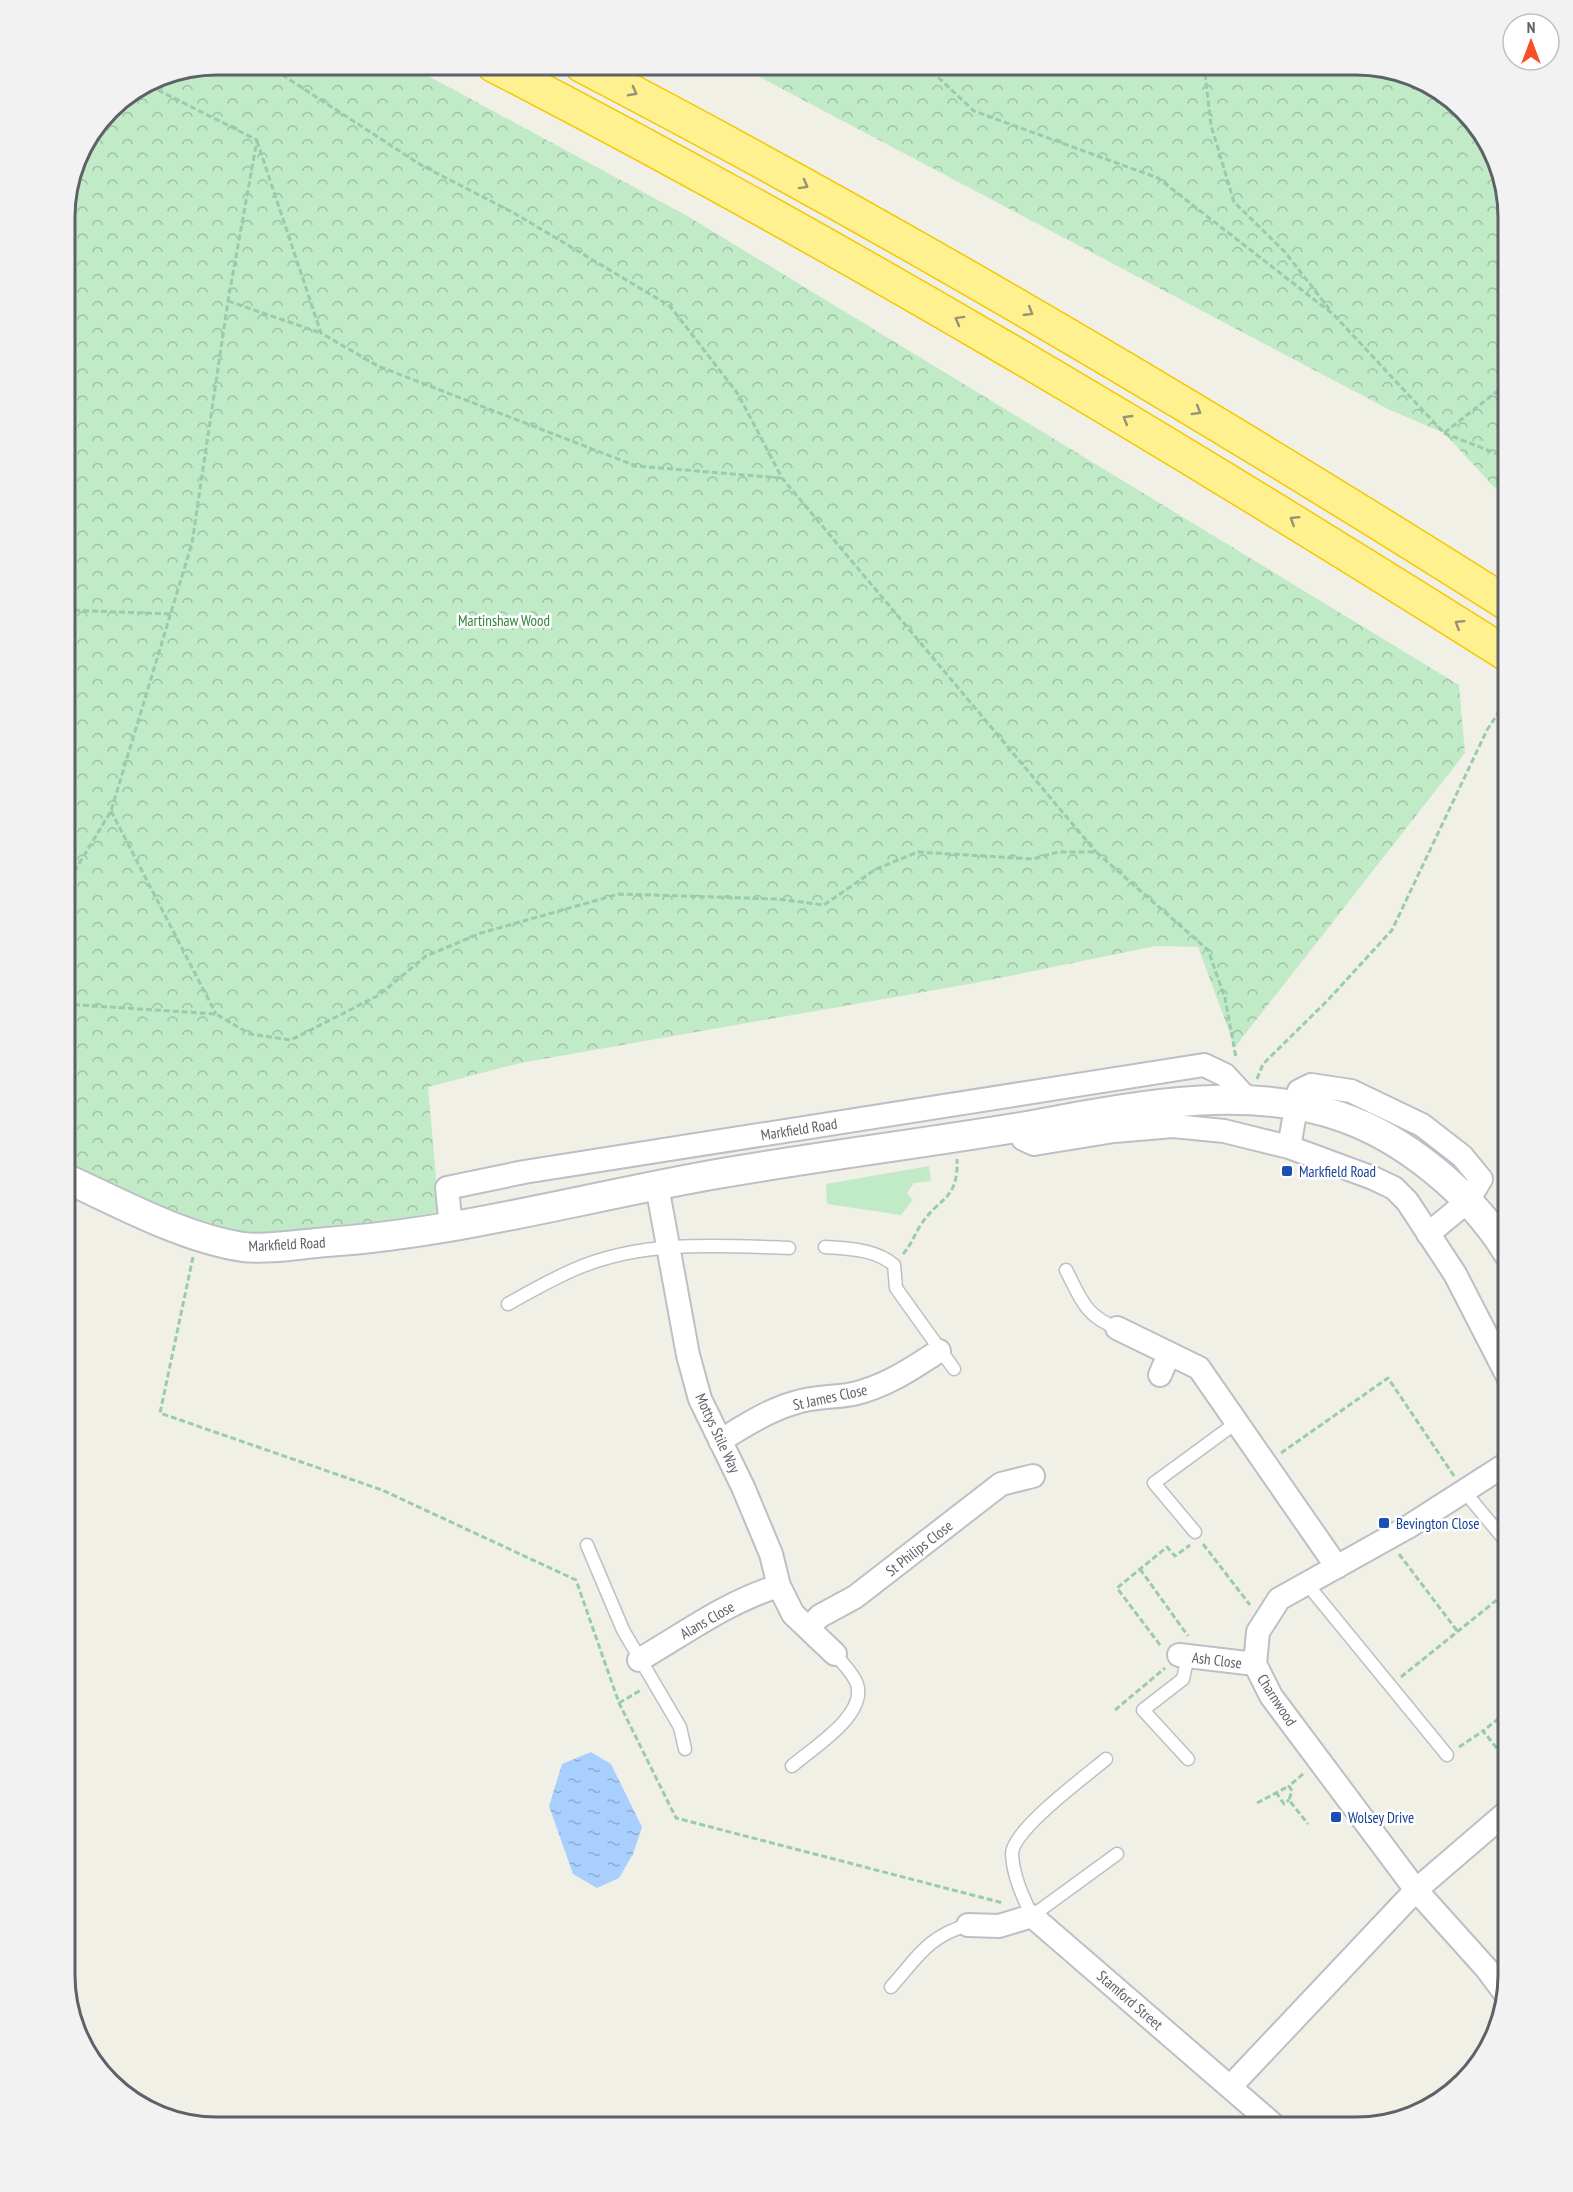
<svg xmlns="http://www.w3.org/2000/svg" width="1573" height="2192" viewBox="0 0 1573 2192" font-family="'PT Sans Narrow',sans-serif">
<defs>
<pattern id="forest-crowns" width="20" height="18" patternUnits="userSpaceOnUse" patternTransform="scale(1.5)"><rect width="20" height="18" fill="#c1eac6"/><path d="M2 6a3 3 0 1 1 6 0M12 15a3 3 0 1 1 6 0" fill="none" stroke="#a0c1a5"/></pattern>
<pattern id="water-ripples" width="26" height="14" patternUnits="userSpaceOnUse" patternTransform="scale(1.5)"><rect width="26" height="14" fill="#a9cfff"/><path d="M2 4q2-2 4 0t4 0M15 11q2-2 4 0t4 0" fill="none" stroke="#8dabd2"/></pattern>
</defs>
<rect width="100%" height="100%" fill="#f1f0e6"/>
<path fill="url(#forest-crowns)" d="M217 65H408L689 217 1459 685 1465 753 1235 1047 1198 947 1156 946 975 983 520 1063 428 1087 439 1212 245 1247 177 1213 65 1163V207L80 150 116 103 159 76Z
M737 65H1365L1432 85 1488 141 1508 217V502L1444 433 1388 409Z"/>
<path fill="#c1eac6" d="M929 1166 931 1181 914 1183 907 1193 913 1200 901 1215 827 1204 826 1184Z"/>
<path fill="url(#water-ripples)" d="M591 1752 611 1764 642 1827 633 1854 619 1878 597 1888 573 1874 549 1806 562 1764Z"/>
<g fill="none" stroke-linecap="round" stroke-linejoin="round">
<g stroke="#bebfc6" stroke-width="15">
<path id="service" d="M825 1247C850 1249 875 1249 894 1265L896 1288 954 1369
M1066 1270C1081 1299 1085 1316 1117 1328
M508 1304C529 1292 551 1280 573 1270 640 1240 717 1245 789 1248
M1464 1491 1508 1544
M1195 1532 1154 1483 1236 1423
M587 1545 623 1630 680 1727 685 1749
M1307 1584 1447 1755
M1188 1656 1183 1679 1143 1710 1188 1759
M1106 1759C1086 1776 1012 1830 1012 1854 1013 1876 1023 1897 1032 1916L1117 1854
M792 1766C814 1747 867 1715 857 1684 853 1673 842 1663 835 1654
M891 1987C917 1958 928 1936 968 1925"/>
</g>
<g stroke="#bebfc6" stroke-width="26">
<path id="minor" d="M1019 1127 1023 1139 1034 1144 1114 1131 1173 1126 1224 1131 1289 1147 1373 1178 1394 1188 1407 1201 1455 1274 1508 1377
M1289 1147 1299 1091 1311 1085 1351 1091 1422 1125 1462 1156 1481 1179 1468 1201 1428 1234
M657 1186 688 1355 700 1399 743 1487 771 1554 779 1586 793 1614 835 1654
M451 1227 447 1188 524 1172 1204 1065 1225 1075 1248 1100
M1117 1328 1199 1368 1337 1567
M1160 1375 1169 1354
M720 1441C742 1427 769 1410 794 1403 813 1396 833 1398 853 1394 885 1387 913 1368 939 1351
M808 1628 820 1616 855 1597 1001 1484 1033 1476
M1179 1655 1255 1664
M639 1660C684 1634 728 1601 779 1586
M968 1925 999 1926 1032 1916 1276 2127
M1504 1992 1486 1968 1416 1890 1271 1696 1255 1664 1258 1632 1279 1599 1408 1527 1508 1463
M1231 2086 1416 1890 1508 1811"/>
</g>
<g stroke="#bebfc6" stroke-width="32">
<path id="tertiary" d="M65 1178C120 1203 183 1238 243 1247 269 1250 300 1244 327 1242 456 1233 583 1198 711 1175 814 1157 918 1144 1021 1127 1123 1109 1237 1082 1339 1116 1405 1138 1472 1194 1508 1253"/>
</g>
<g stroke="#f8c700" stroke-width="36">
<path id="motorway" d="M493 65C841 245 1177 446 1508 655
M581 65C898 230 1206 413 1508 604"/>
</g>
<path stroke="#99ccae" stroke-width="3" stroke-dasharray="6 3" stroke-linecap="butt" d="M267 65 421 165 514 213 670 306 738 394 782 478 1096 852
M925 65 974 111 1158 178 1334 315 1444 433 1500 389 1508 374
M1204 65 1211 125 1234 202 1285 252 1330 310
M257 141 321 333 378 366 636 466 782 478
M228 301 321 333
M1444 433 1508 458
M65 610 171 614
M111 811 216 1014
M65 887 111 811 192 543 228 301 257 140 146 84
M65 1004 216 1014 250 1034 291 1040 379 995 426 956 481 933 619 894 778 899 824 905 876 869 918 852 1033 859 1058 852H1096L1208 950 1225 998 1236 1058
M1257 1079 1263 1064 1328 1000 1392 930 1487 730 1508 698
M903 1254C911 1245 914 1236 920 1226 938 1197 959 1201 957 1159
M193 1257 160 1413 382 1490 576 1580 619 1703 676 1818 1003 1903
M1281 1453 1388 1378 1454 1476
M1203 1544 1250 1605
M1399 1554 1458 1632
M1140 1569 1188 1636
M1160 1645 1117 1588 1167 1547 1175 1556 1190 1545
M1401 1677 1508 1591
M619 1703 641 1690
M1115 1710 1165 1668
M1459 1747 1483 1731
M1508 1762 1483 1731 1508 1711
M1303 1774 1289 1786 1292 1791 1289 1800 1308 1824
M1276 1792 1284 1804 1289 1800
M1257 1803 1289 1786"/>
<use href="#service" stroke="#fff" stroke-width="12"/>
<use href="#minor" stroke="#fff" stroke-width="22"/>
<use href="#tertiary" stroke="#fff" stroke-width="28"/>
<use href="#motorway" stroke="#fff090" stroke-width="33"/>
</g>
<defs><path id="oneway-chevron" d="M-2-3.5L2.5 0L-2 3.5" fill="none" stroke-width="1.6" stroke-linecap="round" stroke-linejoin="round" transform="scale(1.5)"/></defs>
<g stroke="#969376">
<use href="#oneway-chevron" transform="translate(633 92) rotate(28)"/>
<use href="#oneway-chevron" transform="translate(804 185) rotate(29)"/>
<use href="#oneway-chevron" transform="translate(1029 312) rotate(31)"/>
<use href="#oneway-chevron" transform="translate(959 320) rotate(-151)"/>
<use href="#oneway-chevron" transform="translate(1197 411) rotate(31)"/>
<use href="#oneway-chevron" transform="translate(1127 419) rotate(-149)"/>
<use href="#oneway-chevron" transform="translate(1294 520) rotate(-148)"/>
<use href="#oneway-chevron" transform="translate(1459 624) rotate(-148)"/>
</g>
<g fill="#1a4fb4" stroke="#fff" stroke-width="2">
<rect x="1281" y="1165" width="12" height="12" rx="3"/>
<rect x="1378" y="1517" width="12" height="12" rx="3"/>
<rect x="1330" y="1811" width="12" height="12" rx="3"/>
</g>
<g text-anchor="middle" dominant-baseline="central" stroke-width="5" stroke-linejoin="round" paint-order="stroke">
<g font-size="15" fill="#2e863c" stroke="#fff">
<text x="504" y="620">Martinshaw Wood</text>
</g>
<g font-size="15" fill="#5e6168" stroke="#fff">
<text transform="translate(799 1129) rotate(-9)">Markfield Road</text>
<text transform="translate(287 1244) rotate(-3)">Markfield Road</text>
<text transform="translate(830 1397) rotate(-12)">St James Close</text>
<text transform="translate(718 1433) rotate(65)">Mottys Stile Way</text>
<text transform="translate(919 1548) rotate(-38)">St Philips Close</text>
<text transform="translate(707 1620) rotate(-30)">Alans Close</text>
<text transform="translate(1217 1660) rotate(7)">Ash Close</text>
<text transform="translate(1277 1700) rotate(57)">Charnwood</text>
<text transform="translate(1130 2000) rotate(41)">Stamford Street</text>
</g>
<g font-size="15" fill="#164399" stroke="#fff" text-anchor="start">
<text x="1299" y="1171">Markfield Road</text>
<text x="1396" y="1523">Bevington Close</text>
<text x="1348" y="1817">Wolsey Drive</text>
</g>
</g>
<path d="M0 0H1573V2192H0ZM217 75H1356A142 142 0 0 1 1498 217V1975A142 142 0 0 1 1356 2117H217A142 142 0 0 1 75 1975V217A142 142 0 0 1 217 75Z" fill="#f2f2f3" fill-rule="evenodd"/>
<path fill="none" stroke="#5e6168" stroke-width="3" d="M217 75H1356A142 142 0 0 1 1498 217V1975A142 142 0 0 1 1356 2117H217A142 142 0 0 1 75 1975V217A142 142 0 0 1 217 75Z"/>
<g transform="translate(1531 42)"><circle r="28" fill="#ffffff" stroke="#bfc0c3" stroke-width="1.5"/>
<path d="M0-4.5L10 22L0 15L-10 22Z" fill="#f84f26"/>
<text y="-9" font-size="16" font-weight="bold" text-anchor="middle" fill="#5e6168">N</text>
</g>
</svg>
